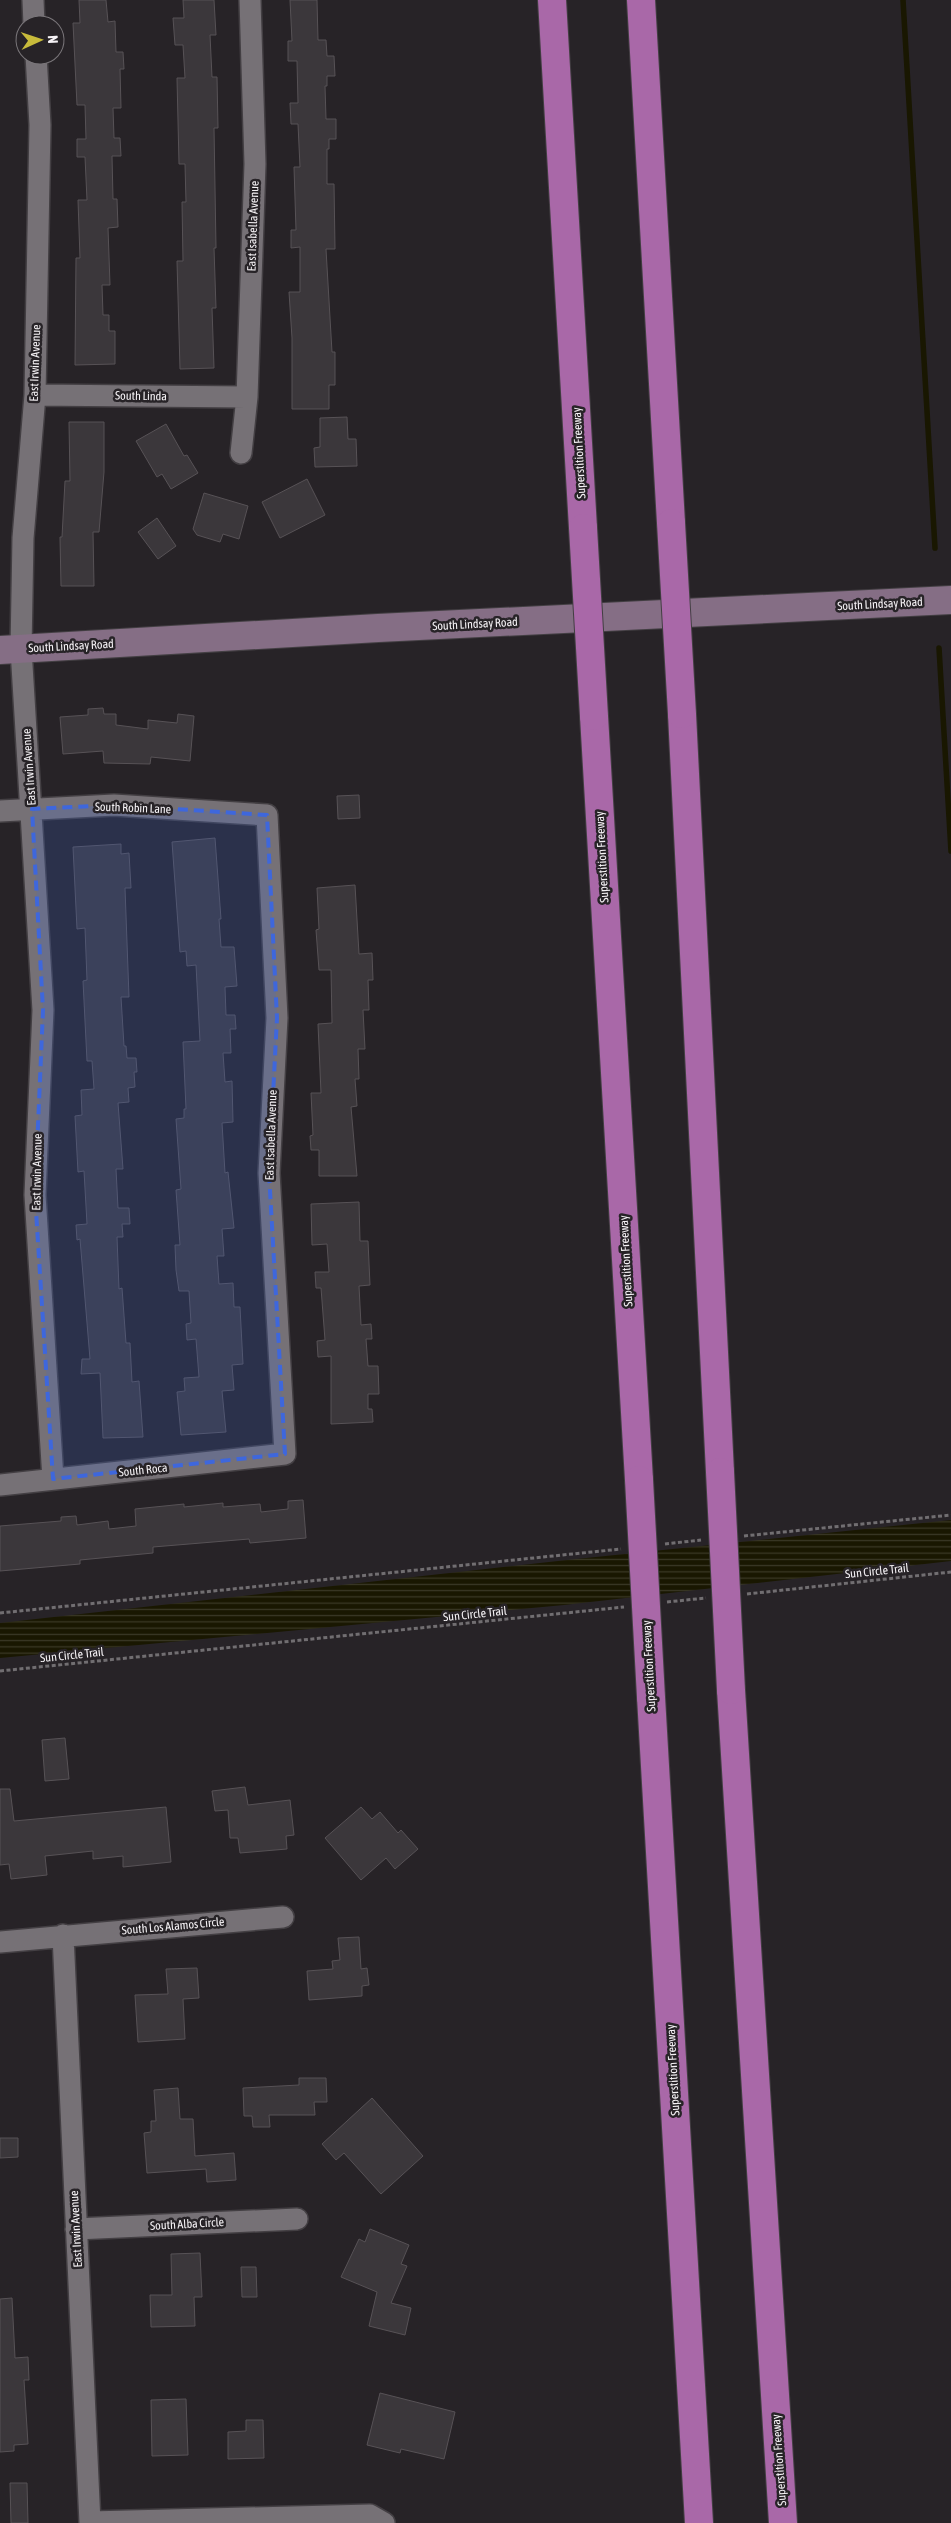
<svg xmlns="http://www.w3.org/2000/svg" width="951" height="2523" viewBox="0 0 951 2523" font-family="'Asap Condensed',sans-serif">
<defs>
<pattern id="water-rules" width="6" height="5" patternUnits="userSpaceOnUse" patternTransform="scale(1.25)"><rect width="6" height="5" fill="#191701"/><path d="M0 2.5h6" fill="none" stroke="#3b3927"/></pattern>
</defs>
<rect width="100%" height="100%" fill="#272327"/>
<path fill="url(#water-rules)" d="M951 1520V1561L564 1605 0 1658V1623L567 1560Z"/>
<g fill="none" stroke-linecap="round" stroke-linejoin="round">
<path stroke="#191701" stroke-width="5.5" d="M903 0 935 548
M939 648 951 851"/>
</g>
<path fill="#3b373b" stroke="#575256" d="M79 0H106L108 22 115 21 116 52H123L124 69H120L121 108H113L114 138H120L121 156H112L113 199H117L118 227 108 228 110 285H102L103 315H109V331H115V364L75 365 76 258H80L78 200H87L85 157H77V139H86L85 105H77L73 23H80Z
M183 0H214L216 35H210L212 77H217L218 128H214L216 248H214L216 308H212L214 368 180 369 177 261H183L182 202H186L185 164H179L177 78H185L183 45H175L173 18H184Z
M290 0H317L318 40H326L327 56H334L335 76H327V86H325L326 119H336V139H329V149H327V184H334L335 249H326L332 352H335V385H329V409H292V338L289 292H300V247L291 248V230H296L294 167H300L298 124H291L290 103H298L297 61H288V41H292Z
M347 417 348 439H356L357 466 315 467 314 448 320 447V418Z
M69 422H104V472L99 532H93L94 586H61L60 537H62L65 481H70Z
M166 424 184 456 187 455 198 473 171 489 162 474 157 477 136 441Z
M307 479 325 515 280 538 262 502Z
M204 493 248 506 239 539 223 534 220 542 197 535 193 529Z
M157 518 176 546 158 559 138 532Z
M103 708 104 714H116V725L148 729V720L177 723 178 714 194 716 190 761 151 757 150 764 104 763 103 751 63 754 60 717 88 715V709Z
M359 795 360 818 338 819 337 796Z
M215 838 221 919H219L221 947H234L237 986 225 987 226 1015H235L236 1029H230L231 1053H223L225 1082 232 1081 233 1122 222 1123 225 1173 228 1172 234 1228 222 1229 224 1256H217L219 1284 233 1283 234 1307H240L243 1364 232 1365 234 1390 222 1391 226 1432 181 1435 177 1392 185 1391 184 1378 199 1377 196 1339 187 1340 186 1324 191 1323 189 1291H179L176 1270 175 1245H180L176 1190 181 1189 176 1119 184 1118V1109H186L183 1042 200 1041 196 965 187 966 186 951 180 952 172 842Z
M121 844V854L129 853 131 888H125L129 997H121L124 1046H126L127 1058H136L137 1072H134L135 1087 128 1088 129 1102 118 1103 123 1169H116L118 1208H129L130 1224H122L123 1237H117L119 1289 122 1288 126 1343H130L132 1382 139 1381 143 1437 103 1438 100 1373 81 1374 82 1359H90L80 1239 77 1240 76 1225 87 1224 84 1171 78 1172 75 1116 82 1115 81 1090 94 1089 92 1061H87L83 981 87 980 85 928 77 929 73 847Z
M355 885 359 954 372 953 373 980H368L369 1010H363L365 1049H358L359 1079H355L357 1106 351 1107 357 1176H319V1150H311L310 1136 313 1135 311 1093H321L318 1024 332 1023 331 970H319L316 930 319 929 317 888Z
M359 1202 360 1241H368L370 1285 359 1286 361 1325 371 1324 372 1339H366L368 1366H378L379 1394H368V1409H372L373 1422 331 1424V1356L318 1357 317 1341 325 1340 321 1288H316L315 1272H329L327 1244 312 1245 311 1204Z
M303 1500 306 1538 250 1543 249 1539 153 1547V1553L80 1560V1564L0 1571V1526L61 1521V1517L76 1516 77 1525 108 1521 109 1529 136 1526 135 1509 184 1504V1507L223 1503V1507L260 1504 261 1512 288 1509V1501Z
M65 1738 69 1779 45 1781 42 1740Z
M245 1787 248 1805 290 1800 294 1835 286 1836 287 1849 240 1853 238 1838H230L228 1810 215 1811 212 1791Z
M0 1789H10L14 1821 166 1807 171 1862 123 1867V1856L93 1859V1851L45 1856 47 1875 11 1879 9 1864 0 1865Z
M361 1807 372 1819 380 1812 398 1833 401 1830 418 1849 395 1869 386 1858 361 1880 325 1838Z
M359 1937 361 1969 367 1968 369 1985 362 1986V1996L309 2000 307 1971 333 1969 332 1961 340 1960 338 1938Z
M197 1968 199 1998 183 1999 185 2039 138 2042 135 1995 168 1994 166 1969Z
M299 2078H326L327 2102H314L315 2115H269L270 2127H253L252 2116H244L243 2088 299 2085Z
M178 2088 180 2119H193L195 2156 234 2153 236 2180 207 2182 206 2169 147 2173 144 2133 151 2132V2121H156L154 2090Z
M372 2098 423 2156 381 2194 344 2153 336 2160 322 2144Z
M0 2138H18V2157L0 2158Z
M370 2229 409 2245 401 2264 407 2266 391 2303 411 2308 405 2335 369 2326 377 2292 341 2277 359 2239 365 2242Z
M200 2253 202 2297H194L195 2326 151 2327 150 2295H172L171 2254Z
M241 2267H256L257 2297H242Z
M12 2298 15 2358 28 2357 29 2380H24L28 2444 14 2445V2451L0 2452V2299Z
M380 2393 455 2412 444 2459 401 2449 400 2453 367 2445Z
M186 2399 188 2455 152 2456 151 2400Z
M246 2420H263L264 2458 228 2459V2432L246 2431Z
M10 2483H27L28 2523H11Z"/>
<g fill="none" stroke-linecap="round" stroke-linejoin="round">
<g stroke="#433f43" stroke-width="24">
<path id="street" d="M33 0 34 25
M36 55 40 125 35 395 23 538 21 649 43 1010 35 1195 53 1479
M35 395 247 397
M241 453 247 397 255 164 250 0
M0 811 114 805 267 815 277 1018 269 1173 285 1454 0 1485
M63 1935 90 2523
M0 1942 283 1917
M76 2229 297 2219
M90 2522 370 2515 384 2523"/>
</g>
<g stroke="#433f43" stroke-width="30">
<path id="secondary" d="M0 650 378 628 951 600"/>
</g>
<g stroke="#433f43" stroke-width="30">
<path id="highway" d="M552 0 583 528
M641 0 671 523
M682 714 720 1472
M594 716 639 1480
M731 1690 783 2523
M651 1697 699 2523"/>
</g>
<path stroke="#716e71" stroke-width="3" stroke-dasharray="4 2.5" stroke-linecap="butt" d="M744 1536 951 1515
M665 1544 701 1540
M747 1594 951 1572
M667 1602 706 1598
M0 1613 621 1549
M0 1671 624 1607"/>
<use href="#street" stroke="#767176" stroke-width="21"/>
<use href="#secondary" stroke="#856e85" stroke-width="28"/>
<use href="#highway" stroke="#a968a8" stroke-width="28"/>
<g stroke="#433f43" stroke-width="30" stroke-linecap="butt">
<path id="highway-bridge" d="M671 523 682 714
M583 528 594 716
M720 1472 731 1690
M639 1480 651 1697"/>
</g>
<use href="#highway-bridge" stroke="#a968a8" stroke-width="28"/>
</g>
<path fill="#3e67dc" fill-opacity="0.2" stroke="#3e67dc" stroke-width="4" stroke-dasharray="10 6" stroke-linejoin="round" d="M114 805 267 815 277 1018 269 1173 285 1454 53 1479 35 1195 43 1010 32 809Z"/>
<g text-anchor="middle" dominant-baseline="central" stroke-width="5" stroke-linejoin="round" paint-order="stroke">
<g font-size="12" fill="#f6f3f6" stroke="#272327">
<text transform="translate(253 226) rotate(-88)">East Isabella Avenue</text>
<text transform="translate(35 363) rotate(-88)">East Irwin Avenue</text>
<text transform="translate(141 396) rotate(1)">South Linda</text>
<text transform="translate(579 453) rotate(-93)">Superstition Freeway</text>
<text transform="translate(880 604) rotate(-3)">South Lindsay Road</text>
<text transform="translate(475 624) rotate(-3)">South Lindsay Road</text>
<text transform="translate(71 646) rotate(-3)">South Lindsay Road</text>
<text transform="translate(29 767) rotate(-94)">East Irwin Avenue</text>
<text transform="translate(133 808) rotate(2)">South Robin Lane</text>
<text transform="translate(602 857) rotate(-93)">Superstition Freeway</text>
<text transform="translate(271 1135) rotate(-88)">East Isabella Avenue</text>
<text transform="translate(37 1172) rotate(-89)">East Irwin Avenue</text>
<text transform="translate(626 1261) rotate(-93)">Superstition Freeway</text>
<text transform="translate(143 1470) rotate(-6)">South Roca</text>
<text transform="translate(877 1571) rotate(-6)">Sun Circle Trail</text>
<text transform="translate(475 1614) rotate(-6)">Sun Circle Trail</text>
<text transform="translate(72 1655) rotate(-6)">Sun Circle Trail</text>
<text transform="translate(649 1666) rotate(-93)">Superstition Freeway</text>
<text transform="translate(173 1926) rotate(-5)">South Los Alamos Circle</text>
<text transform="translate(673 2070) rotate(-93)">Superstition Freeway</text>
<text transform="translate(187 2224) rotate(-3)">South Alba Circle</text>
<text transform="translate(76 2229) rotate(-93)">East Irwin Avenue</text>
<text transform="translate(779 2460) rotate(-94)">Superstition Freeway</text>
</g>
</g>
<g transform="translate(40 40) rotate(87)"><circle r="24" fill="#272327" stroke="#7a767a"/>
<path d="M0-4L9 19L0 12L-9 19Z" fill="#c8bb3b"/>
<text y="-8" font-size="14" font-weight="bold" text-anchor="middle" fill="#f6f3f6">N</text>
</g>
</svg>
